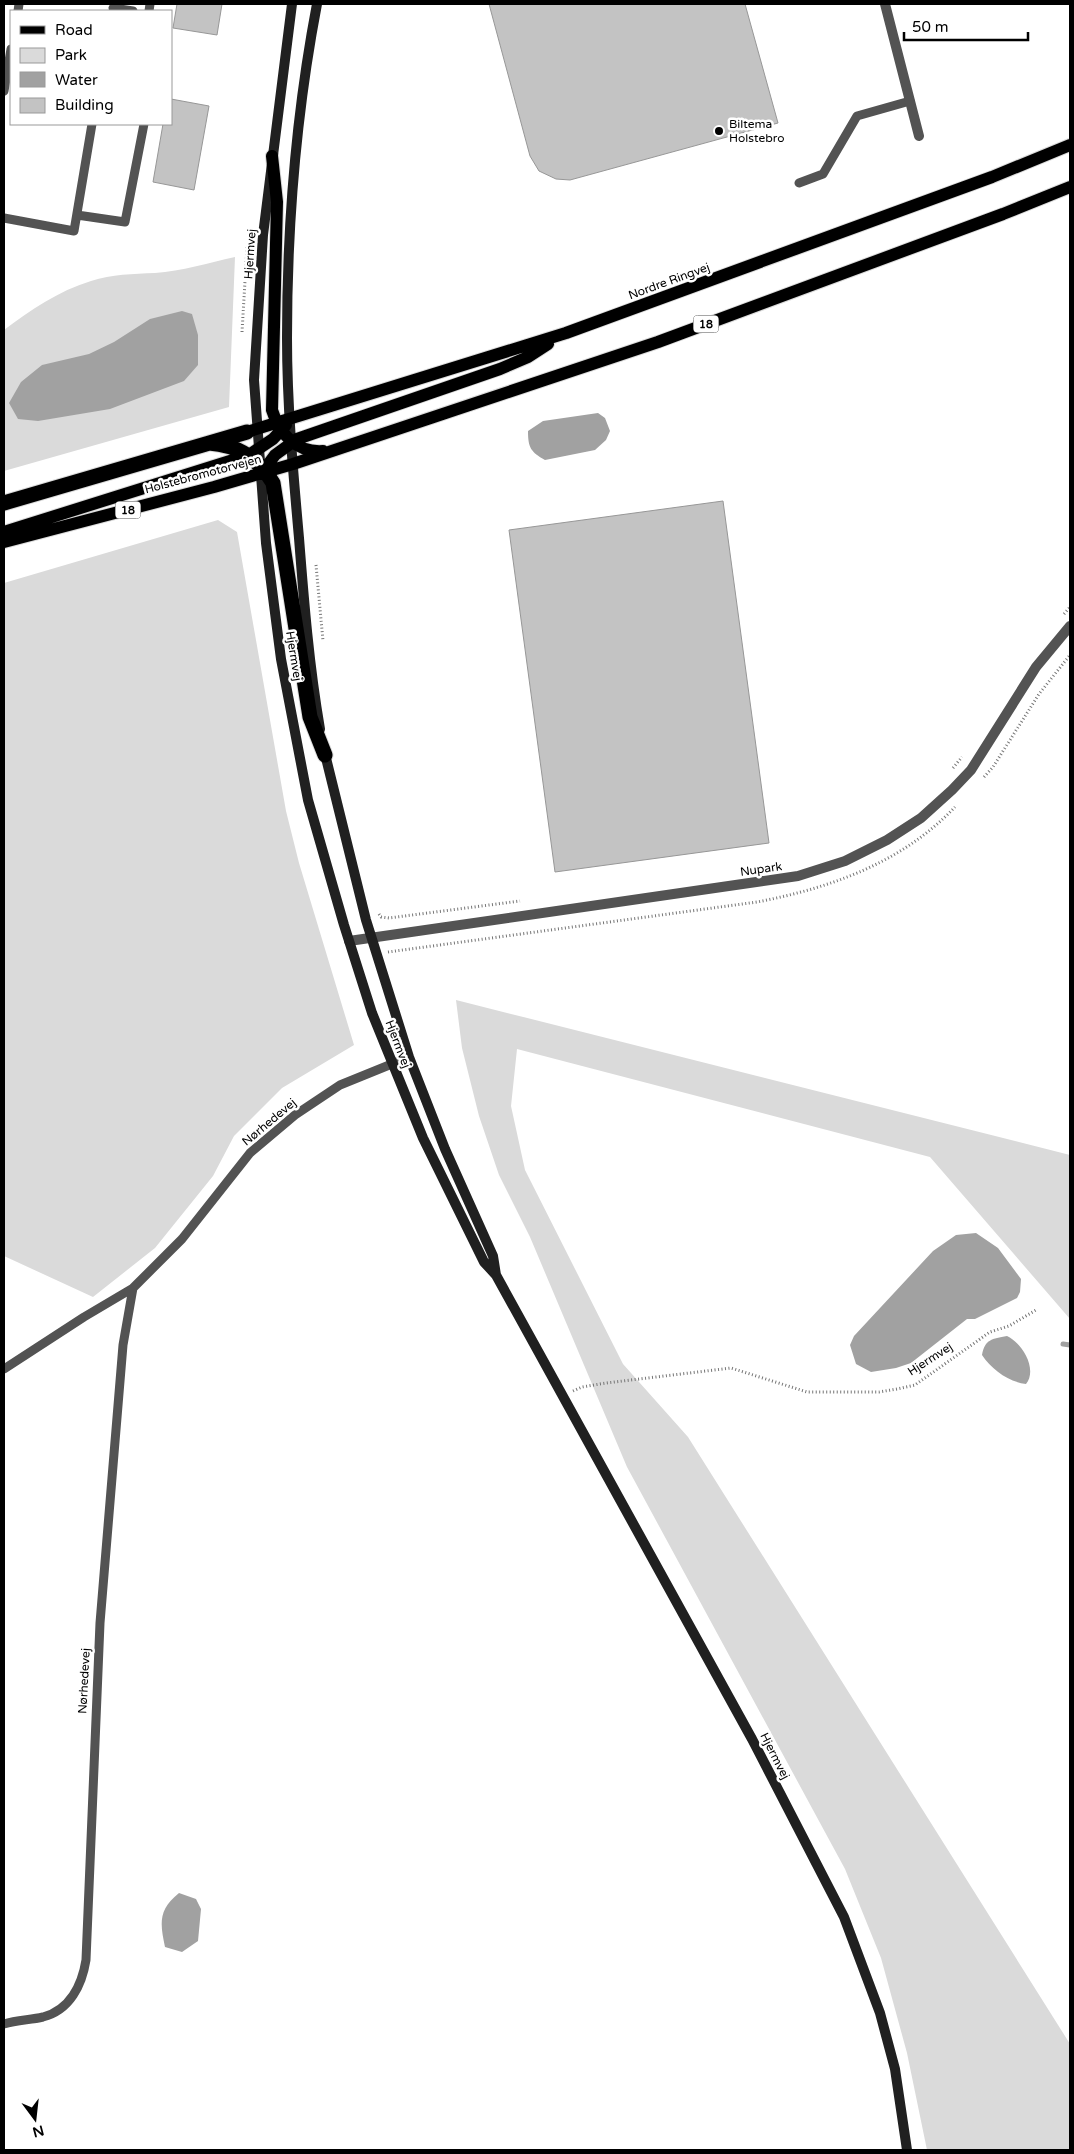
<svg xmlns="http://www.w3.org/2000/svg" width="1074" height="2154" viewBox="0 0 1074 2154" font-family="'Varela Round',sans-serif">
<rect width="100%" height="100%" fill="#fff"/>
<path fill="#dadada" d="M235 257 229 407 4 471V330C31 310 58 291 91 281 112 274 133 274 155 273 182 271 208 263 235 257Z
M218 520 237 532 286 811 299 863 354 1045 282 1088 234 1136 213 1176 155 1248 93 1297 4 1256V583Z
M456 1000 1070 1155V1319L930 1157 517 1049 511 1106 525 1170 623 1364 688 1437 1070 2044V2150H927L907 2053 881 1958 845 1869 627 1467 530 1237 499 1175 479 1116 462 1048Z"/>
<path fill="#a1a1a1" d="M182 311 192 314 198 335V365L184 381 110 409 38 421 18 419 9 403 21 382 42 365 89 354 114 342 150 319Z
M598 413 605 418 610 431 606 440 595 450 545 460C531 452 528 448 528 431L543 421Z
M976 1233 998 1248 1021 1279 1020 1292 1017 1298 975 1319H967L911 1363 896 1368 871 1372 856 1364 850 1345 854 1336 933 1251 956 1235Z
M1007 1336C1022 1343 1038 1369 1026 1384 1009 1382 992 1370 982 1355 985 1339 992 1339 1007 1336Z
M179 1893 196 1899 201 1909 198 1941 182 1952 165 1947C160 1923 158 1910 179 1893Z"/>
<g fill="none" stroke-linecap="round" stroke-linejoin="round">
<path stroke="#a1a1a1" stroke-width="5" d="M1063 1344 1070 1345"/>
</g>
<path fill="#c3c3c3" stroke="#979797" d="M177 4H222L217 35 173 28Z
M489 4H745L778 123 570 180 556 179 539 171 530 156Z
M171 99 209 106 194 190 153 182 163 124H171Z
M723 501 769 843 555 872 509 530Z"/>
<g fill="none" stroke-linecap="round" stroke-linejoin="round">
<g stroke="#dbdbdb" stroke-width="14">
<path id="primary" d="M272 156 277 202 272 410C279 433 296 453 323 451
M247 432 566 333 992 177 1070 145
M261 474 275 455 297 439 500 369 528 357 548 344
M4 532 249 455 273 439 286 425
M4 542 214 487 293 464 658 342 1003 214 1070 187"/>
</g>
<g stroke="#dbdbdb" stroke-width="17">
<path id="highway" d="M209 443C238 445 258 458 273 483L310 717 325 755
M4 503 247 432"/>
</g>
<path stroke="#757575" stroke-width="3" stroke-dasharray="1 2.5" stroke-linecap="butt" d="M242 332 247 247 249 239
M316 565 323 641
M1064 614 1070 607
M953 768 962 757
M984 777 993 767 1039 694 1070 655
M379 914 381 917 389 918 520 901
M388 952 757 902C831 888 903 862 955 807
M573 1391 582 1387 606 1383 731 1368 807 1392H879L897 1389 915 1385 990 1332 1009 1326 1036 1310"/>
<path stroke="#535353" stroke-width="9" d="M113 8 133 11
M18 11 19 4
M149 11 150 4
M4 91 11 49
M799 183 823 174 857 116 910 101
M77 215 125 222 144 124
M4 218 74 231 92 124
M133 1288 182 1239 250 1153 295 1115 340 1085 409 1057
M4 1369 84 1317 133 1288 123 1345 100 1623 86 1960C82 1985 70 2010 43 2017 30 2020 17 2020 4 2024"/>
<path stroke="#535353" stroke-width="10" d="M885 4 919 136
M349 941 798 876 845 861 887 840 921 818 952 790 971 770 1036 667 1070 626"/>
<path stroke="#202020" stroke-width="10" d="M292 4 263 235 254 380 266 543 281 659 308 800 344 925 372 1013 423 1138 484 1262 496 1275 752 1739 844 1917 880 2013 895 2069 907 2150
M317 4C296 114 287 226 287 338 287 404 293 471 299 538 304 602 309 665 320 729
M324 750 366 920 409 1057 445 1149 493 1256 496 1275"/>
<use href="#primary" stroke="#000" stroke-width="12"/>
<use href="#highway" stroke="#000" stroke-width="15"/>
</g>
<circle fill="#000" stroke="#fff" stroke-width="2" cx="719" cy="131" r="5"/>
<g text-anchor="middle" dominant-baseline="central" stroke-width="5" stroke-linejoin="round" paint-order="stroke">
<g fill="#fff" stroke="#4c4c4c" stroke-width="1">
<rect x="693.5" y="315.5" width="25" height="17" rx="4"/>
<rect x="115.5" y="501.5" width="25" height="17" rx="4"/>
</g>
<g font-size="11" font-weight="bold" fill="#000">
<text x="706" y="324">18</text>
<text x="128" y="510">18</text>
</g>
<g font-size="12" fill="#000" stroke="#fff" text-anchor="start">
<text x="729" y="124">Biltema<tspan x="729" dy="14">Holstebro</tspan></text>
</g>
<g font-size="12" fill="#000" stroke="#fff">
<text transform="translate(250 254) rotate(-86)">Hjermvej</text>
<text transform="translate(669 281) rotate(-20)">Nordre Ringvej</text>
<text transform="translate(203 474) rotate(-15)">Holstebromotorvejen</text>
<text transform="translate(294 656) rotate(81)">Hjermvej</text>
<text transform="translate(761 869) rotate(-8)">Nupark</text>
<text transform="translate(398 1044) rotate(69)">Hjermvej</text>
<text transform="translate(269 1122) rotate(-40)">Nørhedevej</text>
<text transform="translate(930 1359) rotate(-33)">Hjermvej</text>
<text transform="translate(84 1681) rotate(-87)">Nørhedevej</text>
<text transform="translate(775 1756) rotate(63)">Hjermvej</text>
</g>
</g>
<rect width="1074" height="2154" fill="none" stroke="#000000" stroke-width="10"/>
<rect x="10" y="10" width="162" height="115" fill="#ffffff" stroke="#999999"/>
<rect x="20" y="26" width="25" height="8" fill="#000000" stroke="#999999"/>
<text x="55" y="35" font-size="15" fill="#000000">Road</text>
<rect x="20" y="48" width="25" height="15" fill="#dadada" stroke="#999999"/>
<text x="55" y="60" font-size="15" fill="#000000">Park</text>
<rect x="20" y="72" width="25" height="15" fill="#a1a1a1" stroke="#999999"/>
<text x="55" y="85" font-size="15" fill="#000000">Water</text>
<rect x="20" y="98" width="25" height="15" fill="#c3c3c3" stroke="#999999"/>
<text x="55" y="110" font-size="15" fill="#000000">Building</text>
<g transform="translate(35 2119) rotate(165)" stroke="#ffffff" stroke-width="4" paint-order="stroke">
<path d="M0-4L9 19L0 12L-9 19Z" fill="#000000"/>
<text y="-8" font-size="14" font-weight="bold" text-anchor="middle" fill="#000000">N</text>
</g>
<path d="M904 32v8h124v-8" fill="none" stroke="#000000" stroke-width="2.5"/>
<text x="912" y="32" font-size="15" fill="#000000" stroke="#ffffff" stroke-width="4" paint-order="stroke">50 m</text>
</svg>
